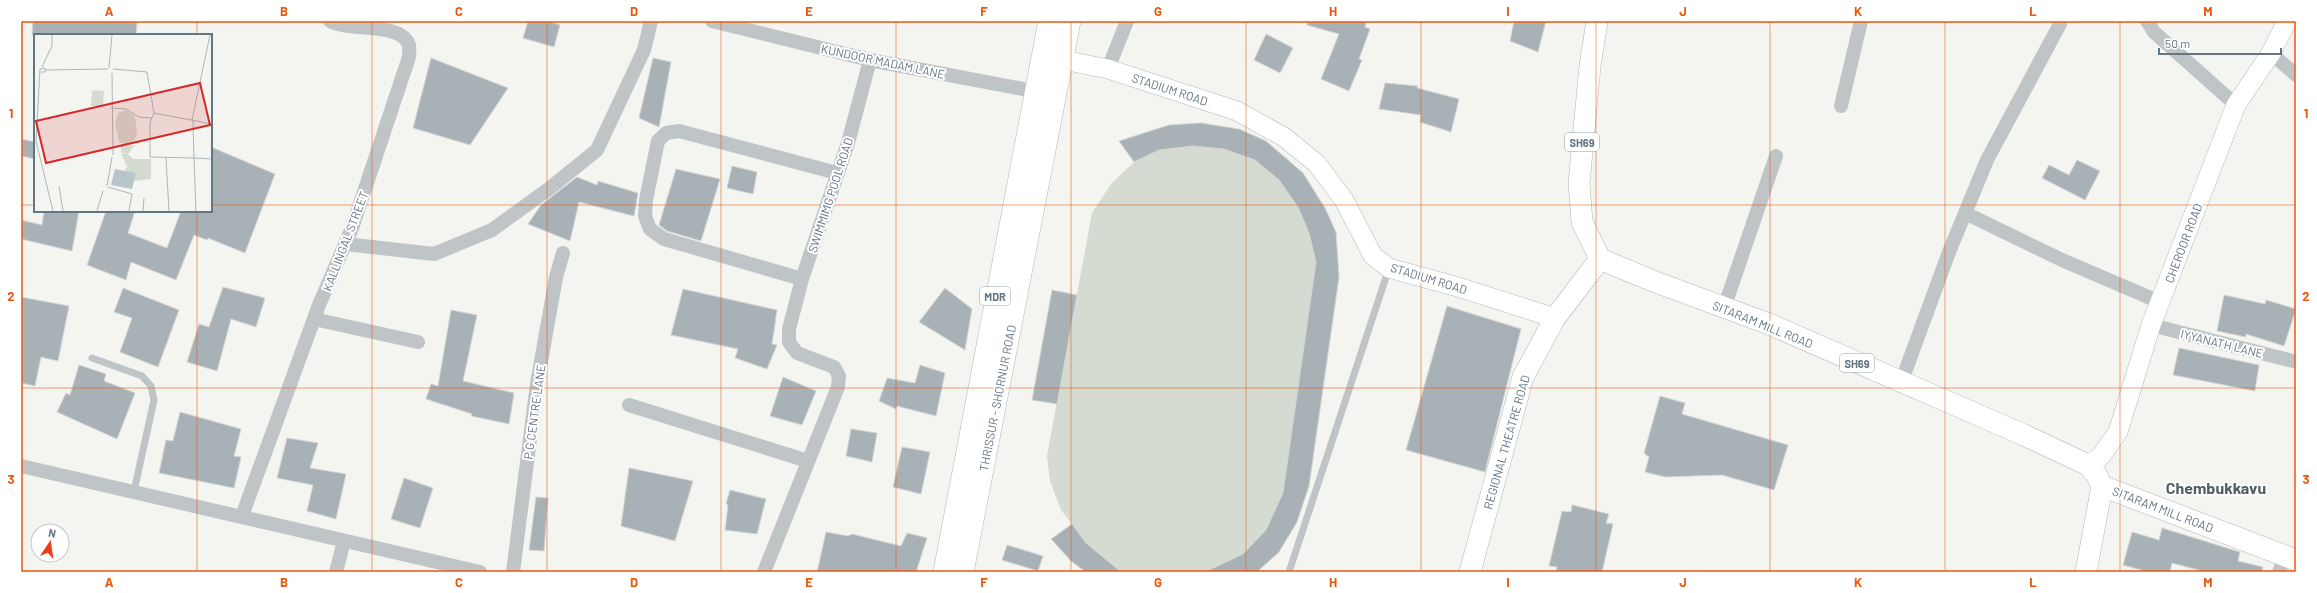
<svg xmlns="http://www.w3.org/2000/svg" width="2317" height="593" viewBox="0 0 2317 593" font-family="Barlow,sans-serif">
<rect width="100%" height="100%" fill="#f4f4f0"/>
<path fill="#d5dbd1" d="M1201 123 1266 141 1303 173 1325 208 1336 232 1339 277 1309 486 1297 522 1279 552 1257 572H1086L1071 561 1072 524 1061 510 1050 481 1047 456 1092 213 1111 184 1134 162 1119 141 1169 125Z"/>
<path fill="#a8b1b6" stroke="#d5d5d3" d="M33 21H116L137 23 136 35H32Z
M528 21H548L560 25 554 47 523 38Z
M1308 21H1366L1365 27 1370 29 1359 59 1362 60 1349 91 1321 79 1339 34 1307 25Z
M1514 21H1546L1538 52 1510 41Z
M1266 34 1293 48 1280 73 1254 60Z
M431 58 508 88 470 145 413 128Z
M653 58 671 62 659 127 639 118Z
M1385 83 1418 86 1417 88 1459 99 1451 132 1420 122 1421 115 1379 109Z
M1201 123 1239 129 1266 141 1303 173 1325 208 1336 232 1339 277 1309 486 1297 522 1279 552 1257 572H1205L1243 554 1266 530 1283 493 1316 262 1309 233 1298 207 1279 180 1255 160 1224 149 1193 146 1159 150 1134 162 1119 141 1169 125Z
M21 139 35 142V159L21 156Z
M211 147 275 174 245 253 208 238 207 240 194 235 176 280 131 262 126 280 87 265 106 211H135L128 233 167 248 181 211H211Z
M2077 160 2100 171 2085 200 2042 178 2049 165 2069 175Z
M732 166 757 172 753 194 727 188Z
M676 169 720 179 701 241 667 231 659 225Z
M577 177 597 185 598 181 638 193 634 216 579 202 570 241 528 224 541 205Z
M44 211H79L72 251 21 239V220L42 225Z
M223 287 265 298 256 327 231 319 217 371 187 362 199 324 209 327Z
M123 288 179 310 158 367 120 352 132 318 114 312Z
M945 288 972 309 965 350 919 322Z
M683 289 777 310 772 344 777 345 767 369 735 358 738 349 671 335Z
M1052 290 1077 295 1057 404 1032 400Z
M2224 295 2265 304 2266 300 2296 309 2284 346 2246 334V337L2217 331Z
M21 297 69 306 58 361 41 357 35 386 21 383Z
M1447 306 1521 329 1485 472 1406 450Z
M451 310 477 315 463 381 514 393 509 424 471 416 472 414 426 399 431 384 438 386Z
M2179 348 2259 365 2255 391 2173 375Z
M79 365 106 374 104 381 135 393 117 439 57 412 66 393 70 395Z
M920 365 945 373 936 416 897 406 896 409 879 401 887 378 915 383Z
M783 377 816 391 802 425 770 416Z
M1660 396 1685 403 1682 414 1788 445 1774 490 1722 475 1665 477 1645 472 1649 457 1644 453Z
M180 412 241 429 234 456 241 457 234 488 159 473 166 440 173 441Z
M851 429 877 433 872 462 846 456Z
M287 438 318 443 310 468 346 474 336 519 307 511 313 485 277 478Z
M902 447 930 452 921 494 893 487Z
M629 468 693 481 675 541 621 526Z
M404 478 433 488 420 528 391 519Z
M730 490 766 499 757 534 725 530 728 505 726 504Z
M536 497 548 498 544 551 529 550Z
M1572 505 1609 514 1606 523 1613 524 1602 572H1556L1557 567 1549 566 1562 511 1571 512Z
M1072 524 1086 543 1121 572H1086L1071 561 1051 539Z
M2162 528 2240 552 2238 561 2263 567 2262 572H2206L2172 563 2170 572H2148L2123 565 2132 532 2159 540Z
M826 532 848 536 852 534 901 546 907 533 927 538 916 572H817Z
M1007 545 1043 556 1038 571 1002 560Z"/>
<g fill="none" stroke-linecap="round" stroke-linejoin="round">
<g stroke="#b3b9bd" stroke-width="20">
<path id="secondary" d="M1048 57 1108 69 1237 111 1284 137 1317 164 1344 200 1373 256 1389 268 1458 287 1555 318
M2088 465 2100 457 2118 432 2151 325 2236 105 2271 53 2287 21"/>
</g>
<g stroke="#b2b7ba" stroke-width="22">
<path id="primary" d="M1597 21 1590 66 1579 183 1582 222 1600 259 1653 281 1769 324 2024 435 2088 465 2096 474 2102 486 2296 560
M944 572 1049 21
M963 572 1070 21
M1470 572 1523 377 1555 318 1600 259
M2086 572 2102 486"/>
</g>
<path stroke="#bfc4c7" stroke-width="7" d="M92 358 142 376 151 386 154 400 134 491
M1289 572 1389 268"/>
<path stroke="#bfc4c7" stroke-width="14" d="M712 21 870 60 1044 93
M2147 21 2154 32 2236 105
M2271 53 2296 75
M1108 69 1127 21
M1841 106 1861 21
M1965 213 2062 260 2160 302
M345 244 434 254 492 230 550 188 597 150 644 50 651 21
M802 279 664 239 650 229 645 216 646 200 658 141 666 133 679 131 837 173
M1724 308 1776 156
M314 319 418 342
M2151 325 2293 361
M1901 383 1949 252 1987 160 2060 24
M629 405 808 461
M21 466 480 572
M242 516 319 305 352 228 409 57C409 54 410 48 409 45 401 21 348 32 330 21
M336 572 344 541
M513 572 537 384 556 277 563 253
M764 572 838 387 839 376 834 367 797 353 789 342V329L802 279 848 143 870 60
M2279 572 2285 555"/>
<use href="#secondary" stroke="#fff" stroke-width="19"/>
<use href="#primary" stroke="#fff" stroke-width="21"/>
</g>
<path fill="none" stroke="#e8590c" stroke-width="1" stroke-opacity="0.55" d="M197 21V35M372 21V572M547 21V572M721 21V572M896 21V572M1071 21V572M1246 21V572M1421 21V572M1596 21V572M1770 21V572M1945 21V572M2120 21V572M21 205H35M211 205H2296M197 211V572M21 388H2296"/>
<g text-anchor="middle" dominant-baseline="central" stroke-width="4" stroke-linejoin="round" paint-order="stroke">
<g fill="#fff" stroke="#919fa8" stroke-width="1">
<rect x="1565" y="133" width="34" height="18" rx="3"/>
<rect x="980" y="287" width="30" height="18" rx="3"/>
<rect x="1840" y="354" width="34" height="18" rx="3"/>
</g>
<g font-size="11" font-weight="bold" fill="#627683">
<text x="1582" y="142">SH69</text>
<text x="995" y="296">MDR</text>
<text x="1857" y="363">SH69</text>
</g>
<g font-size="12" fill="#627683" stroke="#fff">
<text transform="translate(883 61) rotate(12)">KUNDOOR MADAM LANE</text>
<text transform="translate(1170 89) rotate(18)">STADIUM ROAD</text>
<text transform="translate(830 195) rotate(-72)">SWIMMIMG POOL ROAD</text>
<text transform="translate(345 241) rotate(-69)">KALLINGAL STREET</text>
<text transform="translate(2183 243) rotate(-69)">CHEROOR ROAD</text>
<text transform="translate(1429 278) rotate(17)">STADIUM ROAD</text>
<text transform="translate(1763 324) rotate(22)">SITARAM MILL ROAD</text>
<text transform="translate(2222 343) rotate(14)">IYYANATH LANE</text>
<text transform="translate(997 398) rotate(-79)">THRISSUR - SHORNUR ROAD</text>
<text transform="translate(534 412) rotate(-82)">P G CENTRE LANE</text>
<text transform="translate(1506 442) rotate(-74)">REGIONAL THEATRE ROAD</text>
<text transform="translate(2163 509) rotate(21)">SITARAM MILL ROAD</text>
</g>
<g font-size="16" font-weight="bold" fill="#505e67" stroke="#fff">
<text x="2216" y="487">Chembukkavu</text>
</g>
</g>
<g transform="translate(34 34)">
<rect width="178" height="178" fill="#f4f4f0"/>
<path d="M61 56 70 57 69 72H57L58 57ZM92 76 101 82 103 100 100 107 92 111 85 108 81 90 84 79ZM101 111 94 120 87 119V112ZM87 120H94L99 125H117V145L100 147 102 139 91 137 93 132Z" fill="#d5dbd1"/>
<path d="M81 135 102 139 98 155 77 151Z" fill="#b8c6ca"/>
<path fill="none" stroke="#adb7ba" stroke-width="1" d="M8 33 18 12V1M75 34 78 1M79 35 113 38 120 79M11 36 74 35M7 38H11V34L6 35 2 107 19 177M78 39 79 121M77 74 92 75 105 83 118 84M120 79 116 89V123L160 124M120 79 178 90M158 86 176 1M159 87 160 124M132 124 135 177M160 124 162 177M160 124 178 125M25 152 29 177M73 152 78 123M74 153 98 160 95 177M63 177 69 157M109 177 110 164"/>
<path fill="#d62828" fill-opacity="0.15" stroke="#d62828" stroke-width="2" d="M166 49 176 91 12 129 2 87Z"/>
<rect width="178" height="178" fill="none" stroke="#627683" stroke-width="2"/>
</g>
<rect width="2317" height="593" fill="none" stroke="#ffffff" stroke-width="44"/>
<g transform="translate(50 543) rotate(13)"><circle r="19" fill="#ffffff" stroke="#c0c8cd"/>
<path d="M0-3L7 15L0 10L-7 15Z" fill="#ec3d18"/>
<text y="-6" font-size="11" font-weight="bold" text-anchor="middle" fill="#627683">N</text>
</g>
<path d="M2159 48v6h122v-6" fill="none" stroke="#627683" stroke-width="2"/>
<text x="2165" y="48" font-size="12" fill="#627683" stroke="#ffffff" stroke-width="3" paint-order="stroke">50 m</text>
<rect x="22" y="22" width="2273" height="549" fill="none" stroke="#e8590c" stroke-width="1.5"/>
<g font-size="13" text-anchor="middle" font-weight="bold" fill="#e8590c">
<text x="109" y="16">A</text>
<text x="284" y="16">B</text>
<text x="459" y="16">C</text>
<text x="634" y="16">D</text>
<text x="809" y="16">E</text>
<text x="984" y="16">F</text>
<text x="1158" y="16">G</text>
<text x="1333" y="16">H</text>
<text x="1508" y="16">I</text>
<text x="1683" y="16">J</text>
<text x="1858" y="16">K</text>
<text x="2033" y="16">L</text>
<text x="2208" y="16">M</text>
<text x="11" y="118">1</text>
<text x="2306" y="118">1</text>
<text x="11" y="301">2</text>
<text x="2306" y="301">2</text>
<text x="11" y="484">3</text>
<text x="2306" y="484">3</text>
<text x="109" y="587">A</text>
<text x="284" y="587">B</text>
<text x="459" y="587">C</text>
<text x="634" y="587">D</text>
<text x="809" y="587">E</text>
<text x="984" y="587">F</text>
<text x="1158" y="587">G</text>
<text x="1333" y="587">H</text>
<text x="1508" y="587">I</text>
<text x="1683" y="587">J</text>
<text x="1858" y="587">K</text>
<text x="2033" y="587">L</text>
<text x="2208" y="587">M</text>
</g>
</svg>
